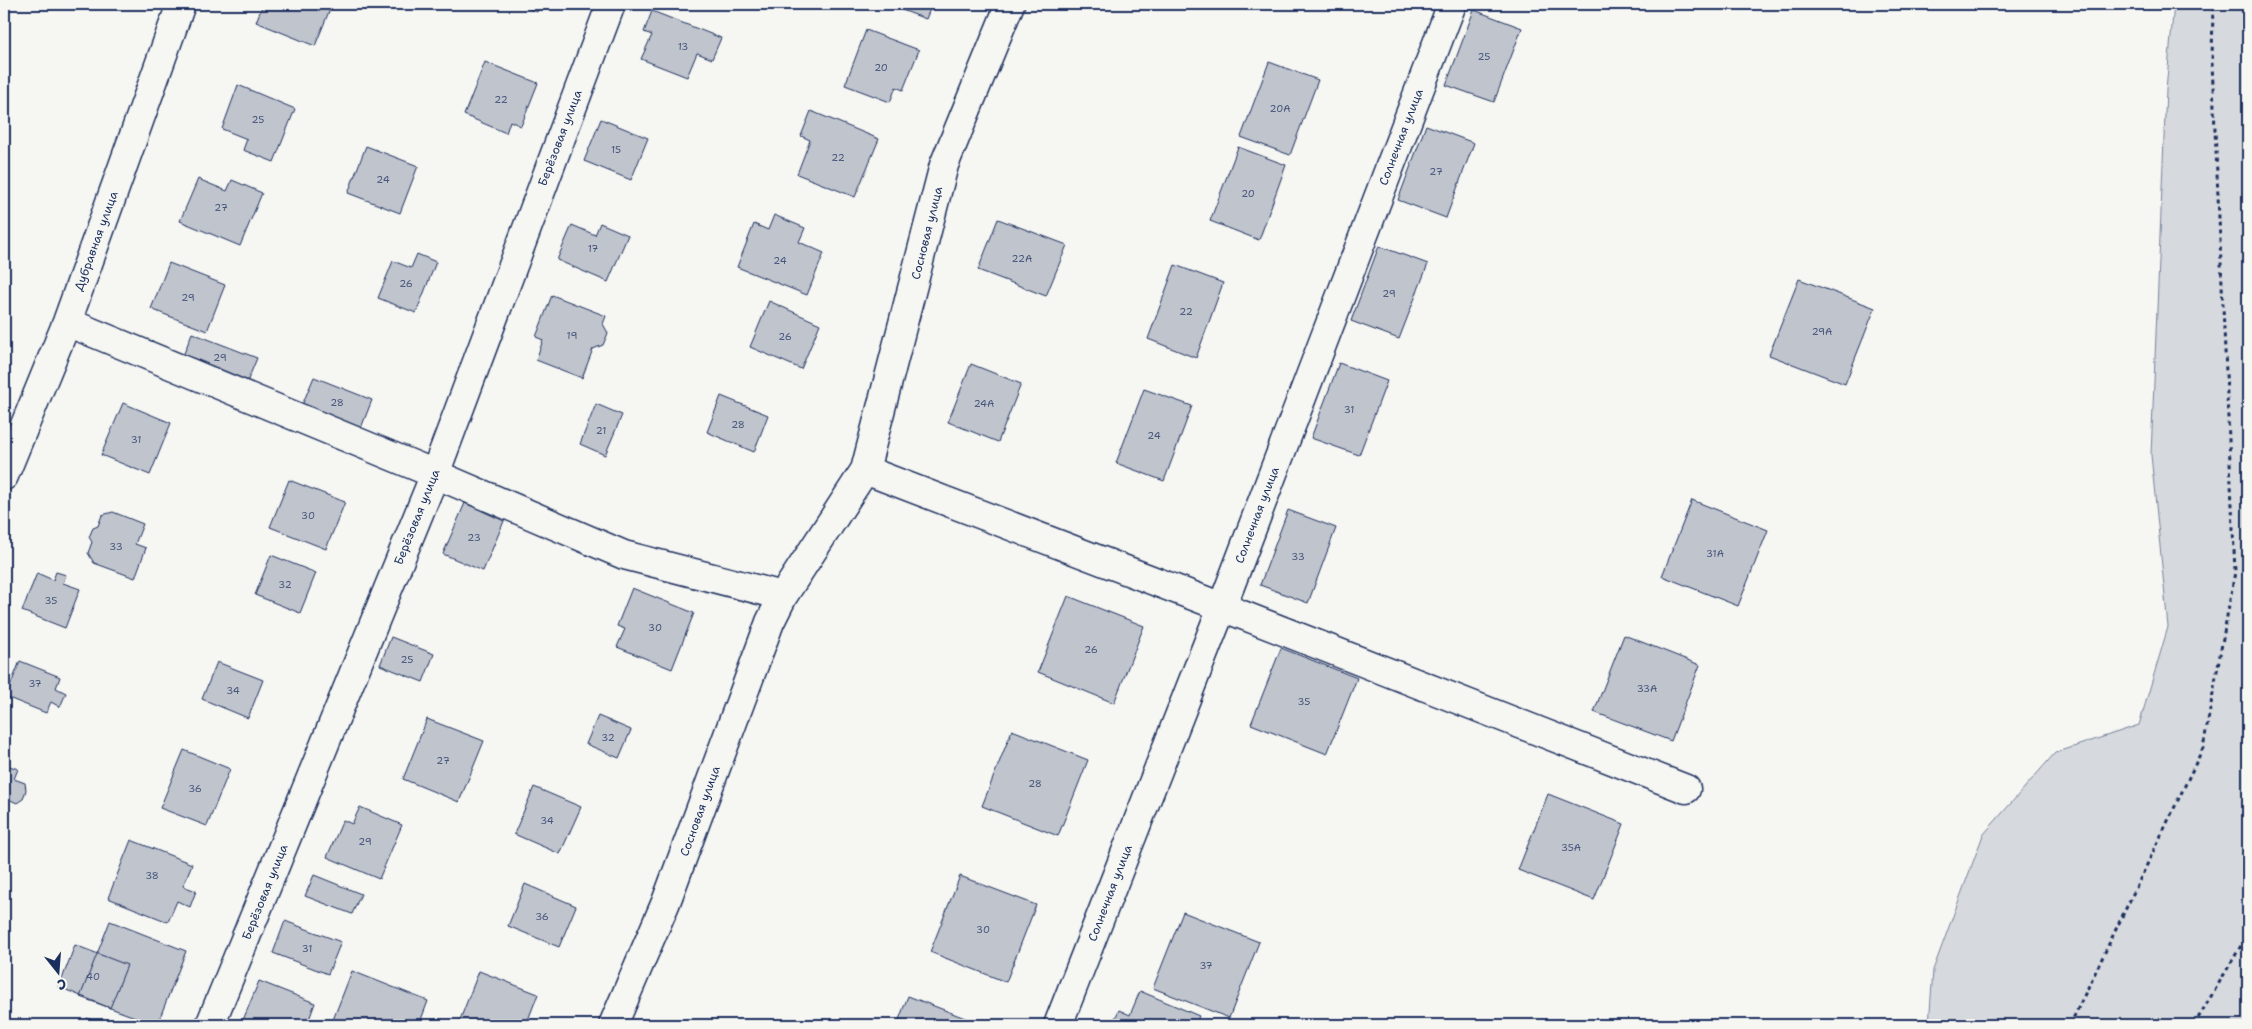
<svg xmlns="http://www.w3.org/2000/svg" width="2252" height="1029" viewBox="0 0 2252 1029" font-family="'Shantell Sans',sans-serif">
<rect width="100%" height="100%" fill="#f6f6f2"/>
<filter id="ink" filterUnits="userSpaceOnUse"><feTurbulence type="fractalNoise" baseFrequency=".02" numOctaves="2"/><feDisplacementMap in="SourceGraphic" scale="10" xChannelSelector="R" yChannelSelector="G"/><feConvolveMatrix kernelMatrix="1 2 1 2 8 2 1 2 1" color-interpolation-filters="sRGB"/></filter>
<g filter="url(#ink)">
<path fill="#d6d9dd" stroke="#78849e" d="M2174 4H2248V1025H1929L1933 970 1983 835 2055 753 2139 725 2168 627 2151 455 2166 90Z"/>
<path fill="#c0c4cd" stroke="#1b2f5e" d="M263 4H332L315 46 256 22Z
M518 4H541L537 12Z
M886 4H932L926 19Z
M1474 10 1522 28 1494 102 1446 85Z
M652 11 721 38 712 59 697 53 687 77 641 59 652 35 644 32Z
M866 30 919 50 903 90 896 87 890 102 845 85Z
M485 62 538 83 521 126 510 121 506 133 464 115Z
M1269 62 1318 80 1290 155 1241 137Z
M238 85 295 109 274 162 243 150 247 139 222 129Z
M811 111 879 139 855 197 797 174 810 140 801 136Z
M601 119 648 138 631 180 584 161Z
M1426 125 1474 143 1446 218 1398 200Z
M366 146 418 166 400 213 348 193Z
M1238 147 1286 165 1259 240 1210 221Z
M198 179 227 191 232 180 262 193 240 246 180 221Z
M774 215 805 228 799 242 824 253 807 295 737 267 754 224 768 230Z
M998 219 1067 245 1046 296 978 270Z
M600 223 628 235 608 282 557 260 572 225 595 235Z
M1379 246 1428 264 1399 339 1351 321Z
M417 254 436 262 416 313 378 298 393 261 411 268Z
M169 263 225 285 207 331 151 309Z
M1175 265 1223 283 1196 358 1148 339Z
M1799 279 1875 308 1845 384 1769 355Z
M552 295 606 316 603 324 608 333 603 345 593 349 582 378 536 360 543 340 536 337Z
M769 301 820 324 801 369 750 347Z
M192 333 257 358 247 382 183 356Z
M1339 363 1387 381 1359 455 1311 438Z
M971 364 1021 384 998 442 948 422Z
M314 377 372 400 361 428 302 405Z
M1144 389 1192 406 1164 481 1116 463Z
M721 396 768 415 754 452 707 432Z
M123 403 171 423 150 475 101 455Z
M596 404 622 415 605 455 580 444Z
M289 480 345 502 326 549 270 527Z
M1692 500 1768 530 1738 606 1662 576Z
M465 503 504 521 483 571 443 554Z
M1288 510 1336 528 1308 603 1260 585Z
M113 512 143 524 135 544 146 548 135 578 94 563 88 553 92 542 89 537 93 528 98 526 102 515Z
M271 555 316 573 300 613 255 595Z
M56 572 66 575 63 583 80 589 65 628 22 611 37 573 53 580Z
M632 588 694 613 672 669 617 647 625 629 617 626Z
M1068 596 1144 626 1114 703 1038 672Z
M1624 635 1700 665 1671 741 1594 712Z
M391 637 434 654 423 682 380 665Z
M1281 648 1357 678 1327 754 1251 724Z
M20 661 60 677 56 688 66 693 60 707 51 702 46 713 6 697Z
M217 662 263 680 248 718 202 699Z
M598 716 631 730 619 758 586 744Z
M427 719 484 741 459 802 403 779Z
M1012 730 1088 760 1058 836 982 806Z
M184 750 230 769 207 826 160 808Z
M4 764 18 769 14 779 25 783 26 790 23 799 17 803 6 798 4 805Z
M534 787 581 807 560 854 514 834Z
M1548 794 1624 824 1594 900 1518 870Z
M360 807 402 825 379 879 327 857 343 820 352 824Z
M131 840 192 864 183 886 196 891 190 907 177 901 168 922 108 898Z
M314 875 361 894 352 914 305 896Z
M960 876 1036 905 1006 982 930 952Z
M525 884 576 906 559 947 508 926Z
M1183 912 1259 942 1229 1018 1153 988Z
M110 921 186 951 157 1025 80 997Z
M285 921 341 942 328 974 273 953Z
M75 945 127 965 110 1008 59 987Z
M352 971 428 1001 419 1025H331Z
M479 971 538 994 526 1025H458Z
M259 981 315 1003 307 1025 296 1023 295 1025H241Z
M1140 991 1199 1016 1195 1025H1112L1119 1010 1130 1015Z
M908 996 983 1025H897Z
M87 1018 105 1025H84Z"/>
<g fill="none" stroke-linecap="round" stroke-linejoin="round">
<g stroke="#1b2f5e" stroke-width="31">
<path id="minor" d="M67 322 435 474 624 555 783 596 865 470 1222 607 1686 789
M865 470 944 165 1010 4
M4 476 67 322 181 4
M210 1025 435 474 611 4
M613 1025 666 902 770 622 783 596
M1058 1025 1222 607 1452 4"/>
</g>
<path stroke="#1b2f5e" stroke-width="3" stroke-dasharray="4 4" stroke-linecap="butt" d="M2070 1025 2203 748 2235 572 2212 63 2213 4
M2194 1025 2248 934"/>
<use href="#minor" stroke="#f6f6f2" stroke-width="28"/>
</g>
</g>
<g text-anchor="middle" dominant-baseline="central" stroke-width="4" stroke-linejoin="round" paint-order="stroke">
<g font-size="10" fill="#44547a">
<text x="683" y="46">13</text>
<text x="1484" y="56">25</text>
<text x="881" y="67">20</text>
<text x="501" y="99">22</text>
<text x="1280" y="108">20А</text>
<text x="258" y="119">25</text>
<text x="616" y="149">15</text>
<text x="838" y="157">22</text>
<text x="1436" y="171">27</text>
<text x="383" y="179">24</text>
<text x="1248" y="193">20</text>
<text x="221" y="207">27</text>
<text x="593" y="248">17</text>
<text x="1022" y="258">22А</text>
<text x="780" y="260">24</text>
<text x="406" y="283">26</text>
<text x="1389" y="293">29</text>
<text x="188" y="297">29</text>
<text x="1186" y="311">22</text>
<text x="1822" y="331">29А</text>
<text x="572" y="335">19</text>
<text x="785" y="336">26</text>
<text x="220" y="357">29</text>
<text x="337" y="402">28</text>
<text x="984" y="403">24А</text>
<text x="1349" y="409">31</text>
<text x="738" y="424">28</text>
<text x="601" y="430">21</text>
<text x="1154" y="435">24</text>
<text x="136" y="439">31</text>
<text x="308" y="515">30</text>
<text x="474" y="537">23</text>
<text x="116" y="546">33</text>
<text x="1715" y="553">31А</text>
<text x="1298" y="556">33</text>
<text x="285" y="584">32</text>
<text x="51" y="600">35</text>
<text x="655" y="627">30</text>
<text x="1091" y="649">26</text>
<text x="407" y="659">25</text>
<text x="35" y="683">37</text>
<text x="1647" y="688">33А</text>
<text x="233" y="690">34</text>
<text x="1304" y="701">35</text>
<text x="608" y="737">32</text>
<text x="443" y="760">27</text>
<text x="1035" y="783">28</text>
<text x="195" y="788">36</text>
<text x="547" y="820">34</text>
<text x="365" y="841">29</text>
<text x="1571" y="847">35А</text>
<text x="152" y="875">38</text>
<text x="542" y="916">36</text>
<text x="983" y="929">30</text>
<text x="307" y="948">31</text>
<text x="1206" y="965">37</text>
<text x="93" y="976">40</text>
</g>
<g font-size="12" fill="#1b2f5e" stroke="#f6f6f2">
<text transform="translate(1401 137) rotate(-69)">Солнечная улица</text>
<text transform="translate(560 138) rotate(-69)">Берёзовая улица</text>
<text transform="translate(927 233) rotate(-76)">Сосновая улица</text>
<text transform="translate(96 241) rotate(-70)">Дубравная улица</text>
<text transform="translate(1257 515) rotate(-69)">Солнечная улица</text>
<text transform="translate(417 517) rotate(-68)">Берёзовая улица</text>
<text transform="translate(700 811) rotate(-70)">Сосновая улица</text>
<text transform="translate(265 892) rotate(-68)">Берёзовая улица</text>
<text transform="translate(1110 893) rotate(-69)">Солнечная улица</text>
</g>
</g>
<rect width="2252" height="1029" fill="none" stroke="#f6f6f2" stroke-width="20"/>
<rect x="10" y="10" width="2232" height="1009" fill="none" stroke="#1b2f5e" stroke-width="2" filter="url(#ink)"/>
<g transform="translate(58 972) rotate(163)" stroke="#f6f6f2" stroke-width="4" paint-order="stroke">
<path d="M0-4L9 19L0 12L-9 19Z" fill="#1b2f5e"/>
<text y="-8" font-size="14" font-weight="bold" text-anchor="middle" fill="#1b2f5e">С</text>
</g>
</svg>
